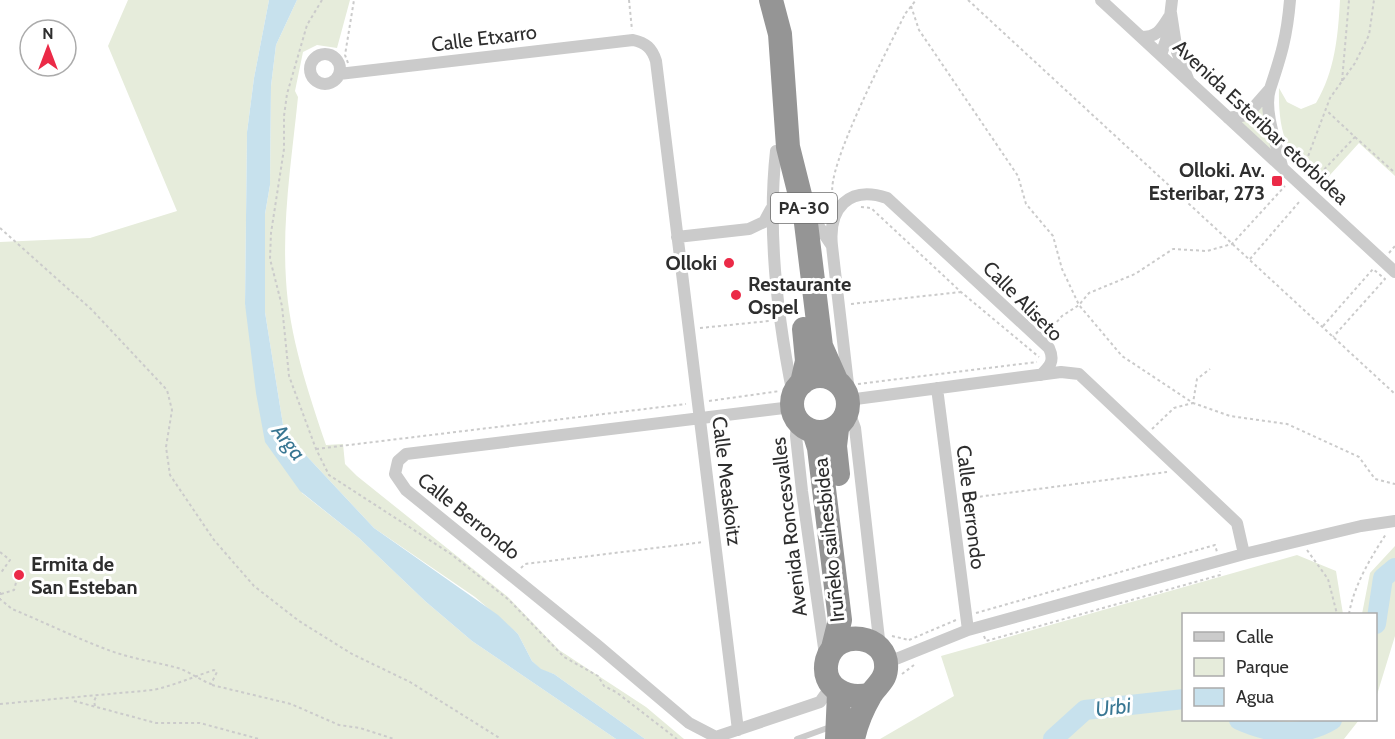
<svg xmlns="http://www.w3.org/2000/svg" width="1395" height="739" viewBox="0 0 1395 739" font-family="Cabin,sans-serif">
<rect width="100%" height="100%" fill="#fff"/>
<path fill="#e6ecdb" d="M128 0H269L254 78 247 132 245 304 302 493 359 538 425 601 472 641 616 739H0V242L90 238 177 211 108 46Z
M297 0H350L337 48 317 45 303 52 295 91 298 97C292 157 282 219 286 280 289 335 308 392 326 445L343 444 345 464 357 476 508 597 559 650 646 707 684 739H645L554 674 541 670 532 661 518 634 475 597 374 528 301 450 283 425 265 312V214L270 185 271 86 276 45Z
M1340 0H1395V176L1359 143 1320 186C1286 157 1278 131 1279 88L1287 102 1301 109 1316 103C1335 71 1338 36 1340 0Z
M1262 107 1264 108 1272 151 1241 125V121Z
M1395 546V636L1376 698V614H1362L1370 573Z
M1297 555 1336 571 1343 614H1184V720H1359L1344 739H880L954 696 941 656Z"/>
<path fill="#c7e1ed" d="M269 0H297L276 45 271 86 270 185 265 214V312L283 425 301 450 374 528 498 615 518 634 532 661 541 669 554 674 645 739H616L472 641 425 601 359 538 300 491 265 442 256 393 245 304 247 132 254 78Z"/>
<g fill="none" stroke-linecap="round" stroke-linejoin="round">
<path stroke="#c7e1ed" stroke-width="20" d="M1376 624 1383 578 1395 568
M1239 720C1270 734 1302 738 1332 720
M1053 739 1085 710 1184 699"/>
<path stroke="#cbcbcb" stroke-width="2" stroke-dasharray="3 3" stroke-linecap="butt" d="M322 0 307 25 287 94 284 116V149L271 233 270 259 282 306 289 376 316 449 329 475 451 554 509 600 564 657 598 676 604 686 616 692 677 739
M629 0 632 30
M968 0 1395 394
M911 6 919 30 1018 176 1026 204 1053 236 1062 269 1079 305 1122 356 1193 403 1230 416 1287 424 1359 457 1375 479 1395 484
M348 63 345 55 354 0
M1342 81 1349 0
M1355 137 1395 173
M1305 173 1304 167 1330 98 1355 63 1369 35 1374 0
M1310 179 1316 178 1355 137 1326 110
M833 196C824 170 890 45 905 14L916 0
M861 207 871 208 961 292 1039 357
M0 228 92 310 167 390 172 410 166 447 170 475 214 540 254 586 299 621 352 654 410 682 501 739
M1389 253 1395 246
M1250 259 1300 201
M851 304 961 292
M1323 326 1373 269 1385 279 1333 337
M700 328 769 321
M1049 331 1062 316 1079 305 1089 293 1135 274 1173 249 1207 251 1232 244 1285 186
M858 384 1037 362
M709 401 780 391
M1152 429 1174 408 1193 403 1197 379 1210 369
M316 449 686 404
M962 499 1167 472
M1307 550 1328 579 1337 614
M0 552 10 560 0 574
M521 568 525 564 704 542
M0 592V599L12 609C44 622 78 639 111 651 133 659 156 662 178 668 190 672 200 680 211 684L217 672 214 670C193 677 175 685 153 690L0 704
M1 594 14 590 17 579
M976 613 1215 545 1217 552
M1349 614C1354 585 1370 559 1386 534
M892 636 909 640
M984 636 986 641 1220 575V571
M909 640 956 620
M902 674 914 665
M212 685 291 704 339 725 360 728 394 739
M74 701 156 723H200L259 739
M95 706 94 701 97 695"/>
<path stroke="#cbcbcb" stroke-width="6" d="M797 739 833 726"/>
<path stroke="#cbcbcb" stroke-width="12" d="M1101 0 1395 272
M1171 13 1177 52 1188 79
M1141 37C1157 37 1161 30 1169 17
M310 69a15 15 0 1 1 30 0a15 15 0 1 1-30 0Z
M1161 55 1168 34 1172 0
M339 74 633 40C646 43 652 48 656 61L738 730
M1228 118 1247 115 1269 90
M776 151C767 232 777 316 793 395
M1282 166C1277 146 1263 110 1270 89 1281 56 1287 37 1290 0
M810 213 832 246 848 384 845 390
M677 237 749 229 764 222 771 209
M832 246C828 208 849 185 887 198L1049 348C1055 361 1050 366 1041 375
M937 388 968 630
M848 400 1061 372 1079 374 1237 523 1244 554
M792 407 406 454 398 461 395 474 406 490 597 645 689 723 716 737 820 702 832 685
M848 409 855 428 880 648
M797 421 796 436 802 491 825 655
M886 663 968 630 1244 554 1361 526 1395 521"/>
<path stroke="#959595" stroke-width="24" d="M771 0 780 34 788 147 805 215 821 346 836 380
M792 404a28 28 0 1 1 56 0a28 28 0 1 1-56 0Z
M802 383 807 361 804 329
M837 429 835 446 838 474
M814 432 819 448 840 620 833 648
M837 739 839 693
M853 739C856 725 863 708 870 696 875 686 885 682 886 669 889 634 836 627 827 660 820 688 848 701 871 694"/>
</g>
<g fill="#eb2a47" stroke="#fff" stroke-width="2">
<rect x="1271" y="175" width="12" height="12" rx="3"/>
<circle cx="729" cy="263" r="6"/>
<circle cx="736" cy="295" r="6"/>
<circle cx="19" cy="575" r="6"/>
</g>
<g text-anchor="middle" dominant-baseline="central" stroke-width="6" stroke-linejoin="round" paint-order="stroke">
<rect fill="#fff" stroke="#6d6d6d" stroke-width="1.5" x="771" y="193" width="66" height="30" rx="4.5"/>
<g font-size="18" font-weight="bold" fill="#2e2e2e">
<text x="804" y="208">PA-30</text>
</g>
<g font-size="20" fill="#2e2e2e" stroke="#fff">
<text transform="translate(484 38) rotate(-7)">Calle Etxarro</text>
<text transform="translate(1261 122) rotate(43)">Avenida Esteribar etorbidea</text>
<text transform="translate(1023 301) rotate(45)">Calle Aliseto</text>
<text transform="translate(727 481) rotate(83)">Calle Measkoitz</text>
<text transform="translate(971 507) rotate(83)">Calle Berrondo</text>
<text transform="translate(469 516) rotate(39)">Calle Berrondo</text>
<text transform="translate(789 527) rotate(-97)">Avenida Roncesvalles</text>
<text transform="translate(829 540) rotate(-96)">Iruñeko saihesbidea</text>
</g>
<g font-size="20" font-weight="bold" fill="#2e2e2e" stroke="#fff" text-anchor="end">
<text x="1265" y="170">Olloki. Av.<tspan x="1265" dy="23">Esteribar, 273</tspan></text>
<text x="717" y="263">Olloki</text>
<text x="748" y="284" text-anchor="start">Restaurante<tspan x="748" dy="23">Ospel</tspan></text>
<text x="31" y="564" text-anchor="start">Ermita de<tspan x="31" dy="23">San Esteban</tspan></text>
</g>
<g font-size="21" font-style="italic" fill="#397793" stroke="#fff">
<text transform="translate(289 442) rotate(52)">Arga</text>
<text transform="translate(1113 707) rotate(-7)">Urbi</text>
</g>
</g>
<rect x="1182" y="613" width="195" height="108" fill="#ffffff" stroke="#ababab" stroke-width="1.5"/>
<rect x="1194" y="632" width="30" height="9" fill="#cbcbcb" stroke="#ababab" stroke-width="1.5"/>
<text x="1236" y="643" font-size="18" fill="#2e2e2e">Calle</text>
<rect x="1194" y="658" width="30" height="18" fill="#e6ecdb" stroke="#ababab" stroke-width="1.5"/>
<text x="1236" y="673" font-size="18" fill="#2e2e2e">Parque</text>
<rect x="1194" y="688" width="30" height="18" fill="#c7e1ed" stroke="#ababab" stroke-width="1.5"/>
<text x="1236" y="703" font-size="18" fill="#2e2e2e">Agua</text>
<g transform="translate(48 48)"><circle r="28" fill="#ffffff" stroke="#ababab" stroke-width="1.5"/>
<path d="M0-4.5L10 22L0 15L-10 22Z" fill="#eb2a47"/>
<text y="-9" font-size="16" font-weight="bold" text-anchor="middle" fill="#2e2e2e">N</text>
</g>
</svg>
